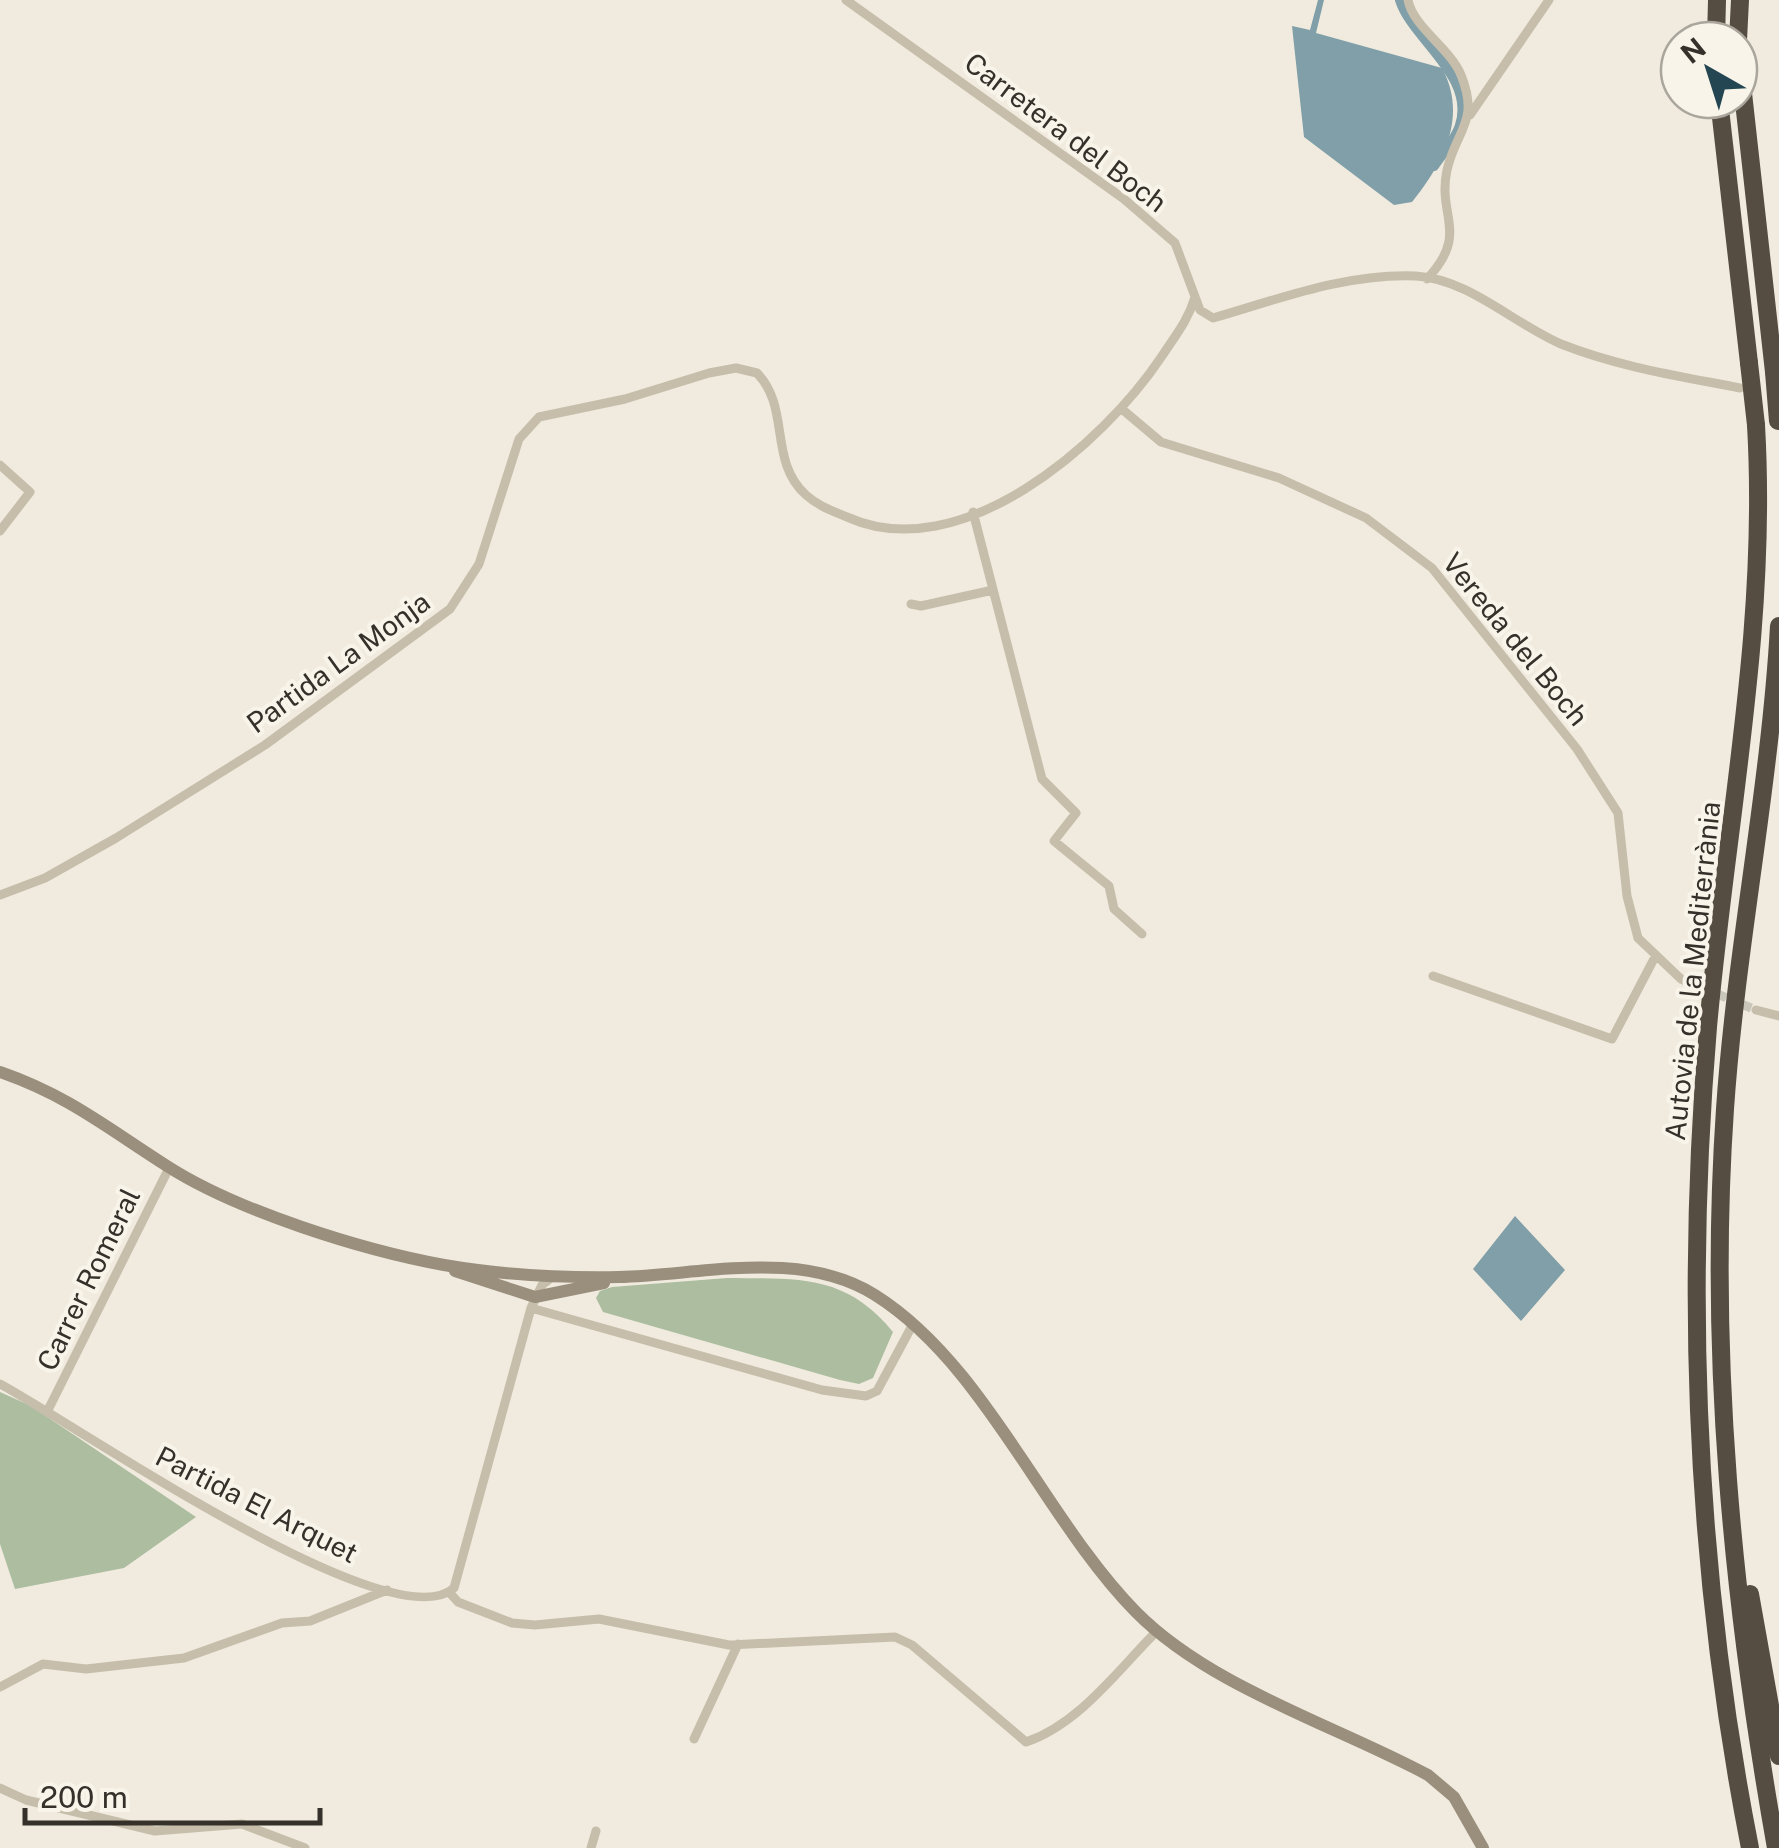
<svg xmlns="http://www.w3.org/2000/svg" width="1779" height="1848" viewBox="0 0 1779 1848" font-family="'Public Sans',sans-serif">
<rect width="100%" height="100%" fill="#f0ebde"/>
<path fill="#adbda0" d="M727 1278C797 1279 845 1273 893 1332L873 1378 859 1384 840 1380 603 1312 596 1298 600 1291 612 1287Z
M0 1392 31 1406 196 1517 124 1568 15 1589 0 1544Z"/>
<path fill="#809fa9" d="M1318 0H1324L1316 33 1442 68C1468 116 1444 162 1412 202L1394 205 1304 137 1292 26 1310 30Z
M1515 1216 1565 1270 1521 1321 1473 1269Z"/>
<g fill="none" stroke-linecap="round" stroke-linejoin="round">
<path stroke="#809fa9" stroke-width="10" d="M1400 0C1412 39 1476 76 1460 125 1456 139 1442 154 1434 166"/>
<path stroke="#cbc6ba" stroke-width="9" stroke-dasharray="9 4.5" stroke-linecap="butt" d="M1693 984 1756 1010"/>
<path stroke="#c6beab" stroke-width="9" d="M846 0 1124 199 1175 243 1200 310 1213 318C1279 299 1346 273 1416 276 1469 279 1514 324 1561 344 1619 367 1679 376 1740 388
M1408 0C1413 27 1450 48 1461 75 1480 122 1456 130 1447 170 1437 217 1470 233 1427 279
M1470 115 1549 0
M1123 410 1161 442 1279 478 1366 518 1432 568 1577 749 1618 813 1627 896 1638 938 1681 979 1693 984
M0 465 30 492 0 531
M973 512 1042 779 1076 813 1054 841 1109 886 1114 909 1142 934
M911 604 921 606 993 590
M0 895 45 878 116 838 265 745 450 609 479 564 519 439 539 417 625 399 709 373 736 368 757 373C791 408 768 461 806 495 818 506 833 511 847 517 960 568 1102 446 1162 356 1175 336 1188 321 1195 297
M1433 976 1612 1039 1656 955
M1756 1010 1779 1016
M531 1308 822 1390 866 1396 877 1391 913 1324
M0 1384C70 1421 391 1644 454 1588L531 1308 542 1285 551 1278
M48 1410 169 1168
M449 1592 458 1602 512 1623 535 1625 599 1619 729 1645 895 1637 912 1645 1026 1742C1079 1724 1117 1671 1156 1632
M0 1687 43 1664 86 1669 184 1658 282 1623 310 1621 387 1590
M694 1739 738 1644
M0 1788 26 1800 155 1831 242 1824 305 1848
M591 1848 596 1831"/>
<path stroke="#9a8e7d" stroke-width="12" d="M0 1072C69 1096 107 1128 167 1166 237 1211 362 1250 444 1265 502 1275 560 1278 619 1277 702 1275 800 1248 875 1295 985 1364 1045 1520 1136 1612 1210 1687 1335 1725 1428 1775L1454 1797 1483 1848
M455 1271 535 1297 604 1283"/>
<path stroke="#554c42" stroke-width="18" d="M1716 40 1717 0
M1738 40 1740 0
M1739 57 1774 372
M1719 100 1749 363
M1750 1594 1779 1756
M1750 1848C1697 1579 1685 1300 1708 1027 1726 824 1768 631 1756 425
M1776 1848C1733 1605 1708 1356 1725 1109 1736 947 1770 788 1779 626"/>
<path stroke="#554c42" stroke-width="18" d="M1749 363 1756 425
M1774 372 1778 421"/>
</g>
<g text-anchor="middle" dominant-baseline="central" stroke-width="8" stroke-linejoin="round" paint-order="stroke">
<g font-size="28" fill="#35302a" stroke="#f8f4ea">
<text transform="translate(1066 132) rotate(37)">Carretera del Boch</text>
<text transform="translate(1516 639) rotate(51)">Vereda del Boch</text>
<text transform="translate(338 662) rotate(-36)">Partida La Monja</text>
<text transform="translate(1692 971) rotate(-84)">Autovia de la Mediterrània</text>
<text transform="translate(88 1279) rotate(-64)">Carrer Romeral</text>
<text transform="translate(257 1504) rotate(27)">Partida El Arquet</text>
</g>
</g>
<g transform="translate(1709 70) rotate(321)"><circle r="48" fill="#f8f4ea" stroke="#aaa69d" stroke-width="2.5"/>
<path d="M0-8L18 38L0 25L-18 38Z" fill="#244552"/>
<text y="-15" font-size="28" font-weight="bold" text-anchor="middle" fill="#35302a">N</text>
</g>
<path d="M25 1808v15h295v-15" fill="none" stroke="#35302a" stroke-width="5"/>
<text x="40" y="1808" font-size="30" fill="#35302a" stroke="#f8f4ea" stroke-width="8" paint-order="stroke">200 m</text>
</svg>
